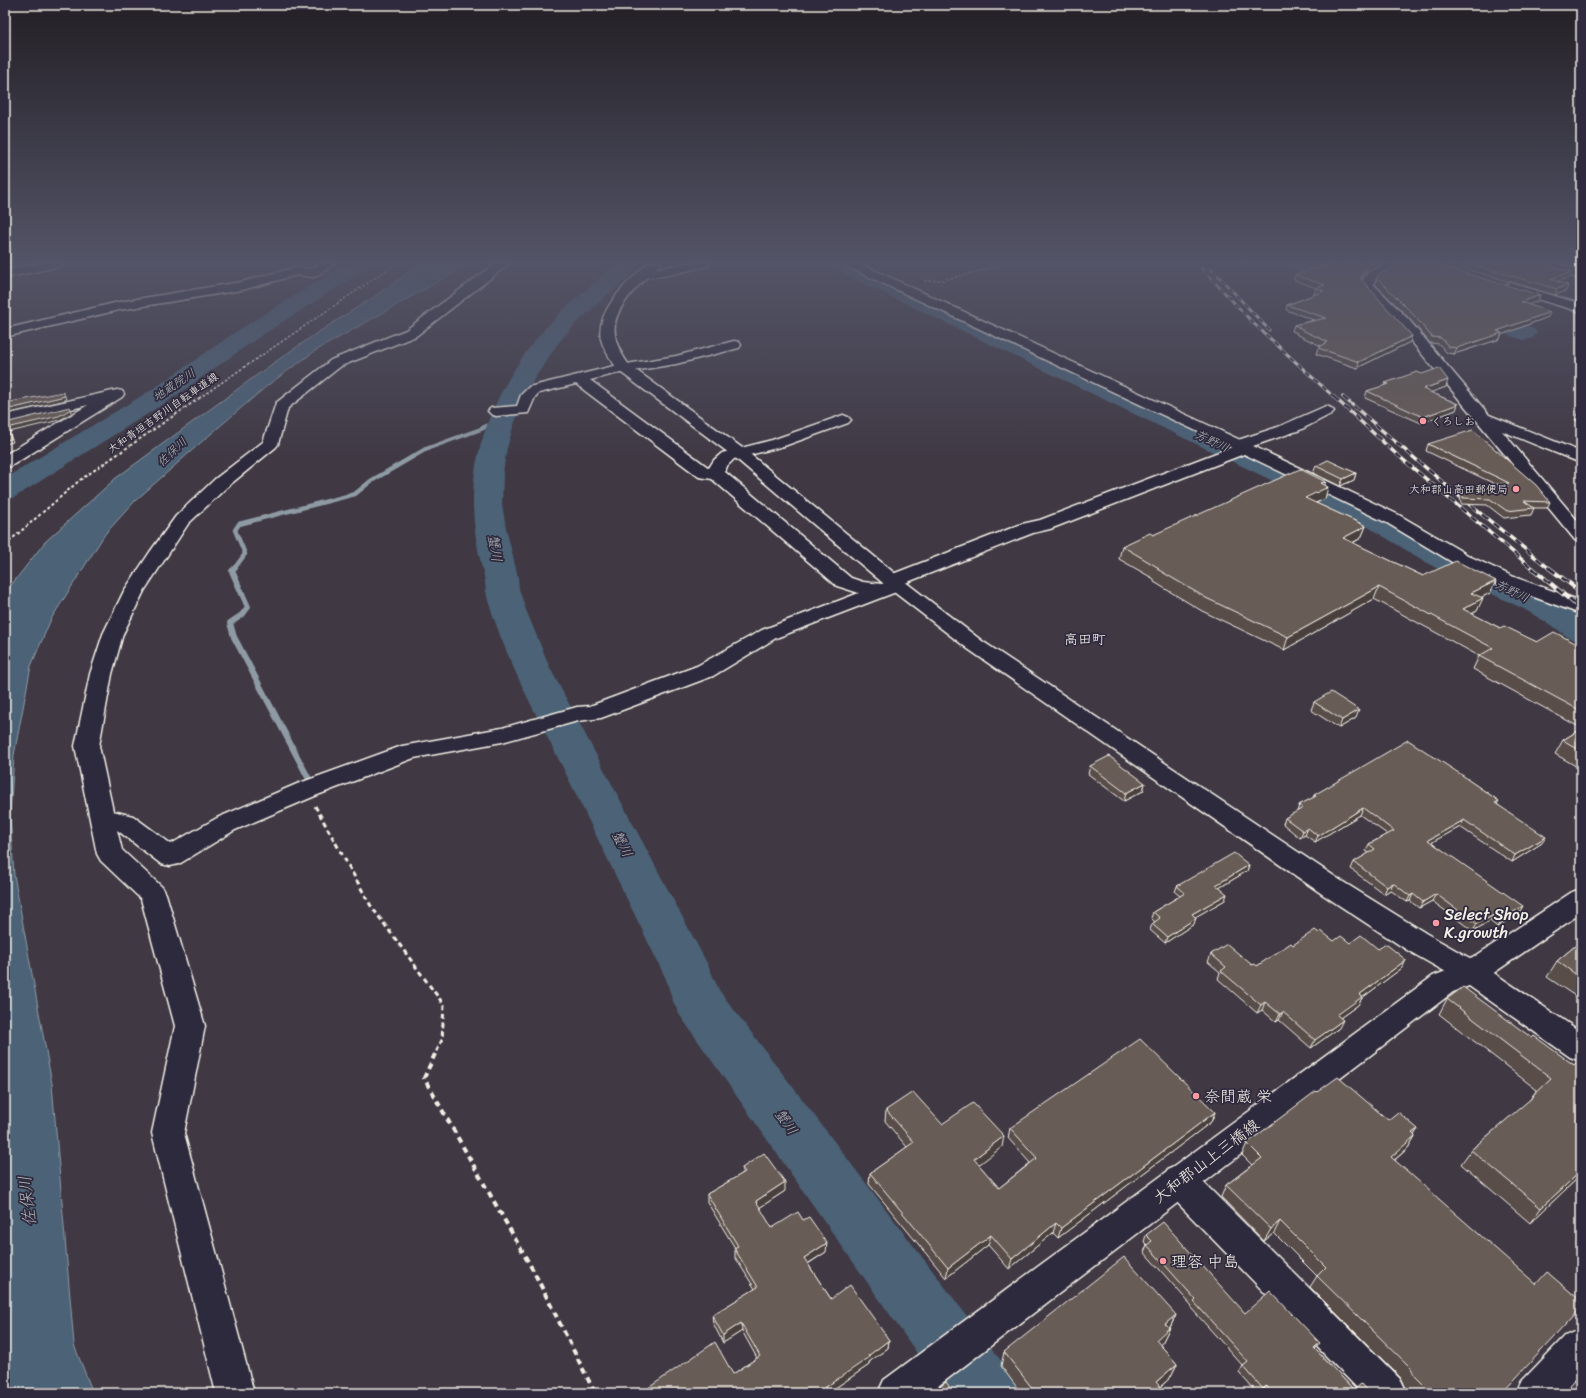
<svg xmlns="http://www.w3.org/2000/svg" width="1586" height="1398" viewBox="0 0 1586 1398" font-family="Sriracha,'Klee One',sans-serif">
<rect width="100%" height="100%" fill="#403944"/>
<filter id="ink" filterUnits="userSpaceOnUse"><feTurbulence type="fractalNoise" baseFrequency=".025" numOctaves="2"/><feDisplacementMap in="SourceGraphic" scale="8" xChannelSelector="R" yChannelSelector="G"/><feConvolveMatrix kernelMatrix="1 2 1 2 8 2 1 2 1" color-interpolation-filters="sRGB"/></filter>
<g filter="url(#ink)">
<path fill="#4c6277" stroke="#8f9ba4" d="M422 263H471L315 351 268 385 198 445 135 501 105 534 51 619 31 666 14 755 10 816 14 875 52 1084 74 1345 93 1393H5V593L45 542 116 478 272 364 317 333 372 298Z"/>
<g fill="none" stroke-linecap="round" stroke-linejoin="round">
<path stroke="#8f9ba4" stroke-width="4.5" d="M234 569 245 554 235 530 239 524 355 494 371 481 426 449 481 429 503 417"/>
<path stroke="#8f9ba4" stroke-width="6" d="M235 568 232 571 248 607 242 615 230 623 234 637 311 783"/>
<path fill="#4c6277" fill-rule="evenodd" d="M348 263H372L369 267 256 339 171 399 15 497 5 500V478L153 389 240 329Z
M618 263H640L630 275 575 324 559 342 534 379 514 424 507 448 503 472 502 504 506 528 518 577 519 589 526 610 550 668 708 965 719 990 1008 1370 1018 1393H945L679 1014 672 999 666 979C634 913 602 848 570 782 541 723 507 664 488 600 485 591 486 582 483 572 470 519 468 478 487 425 502 384 528 344 560 313 578 296 599 280 618 263Z
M827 263H854L883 275 1390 513 1457 553 1548 595 1579 612 1581 614V642L1569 638 1554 627 1524 609 1434 567 1368 527 830 267Z
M1284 263H1310L1315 265C1329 261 1360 263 1369 276L1365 280 1358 282 1330 274 1313 278 1287 267Z
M1376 275 1533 328 1537 333 1533 338 1525 340 1517 338 1368 286 1365 281 1368 276Z"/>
<g stroke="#f4f1e8" stroke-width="3">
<path id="minor" d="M41 263H63L61 266 5 278V270Z
M321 263H335L317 276 313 277 297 275 242 290 119 310 5 337V329L119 302 241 282 297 267 311 269Z
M496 263H510L416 336 341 366 288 408 278 444 276 447 227 487 188 524 144 591 123 634 112 674 99 746 113 811 133 816 171 844 217 818 297 784 402 746 502 728 577 707 590 706 697 666 762 630 859 593 837 586 712 479 699 477 576 384 539 393 535 397 528 413 496 416 491 414 488 411 491 408 517 406 521 395 529 387 614 366 676 356 734 341 739 342 741 345 739 348 676 364 614 374 590 380 709 468 714 460 722 453 772 440 838 417 843 415 848 417 851 420 848 423 784 446 734 459 727 466 725 472 851 578 863 582 882 584 884 583 882 581 885 577 1022 524 1040 520 1232 447 1230 445 1232 442 1278 427 1326 406 1331 408 1334 411 1331 414 1300 430 1253 446 1399 515 1471 557 1514 577 1581 601V614L1500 585 1457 565 1387 523 1244 454 1050 529 1033 533 905 583 907 585 904 589 776 638 713 676 601 718 578 721 502 742 414 758 315 796 235 830 179 864 170 866 161 864 117 830 122 850 162 887 166 894 205 1026 184 1133 254 1393H216L152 1133 175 1026 141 899 101 861 97 854 75 746 90 674 103 634 124 591 150 552 176 516 215 479 263 442 276 403 331 360 406 330Z
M687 263H710L708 266 704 267C686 270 658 280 640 276L638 273 640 270 654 269Z
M1389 263H1404L1402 266 1376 278 1373 284 1408 319 1489 415 1581 452V463L1502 431 1581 525V541L1575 540 1398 325 1360 284 1368 272Z
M1511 283 1581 304V312L1507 290 1505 287 1507 284Z
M117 390 122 391 124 394 122 397 11 466 5 467V455L88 405 5 425V415Z
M1179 1165 1191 1170 1401 1380 1407 1393H1362L1167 1192 1162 1181 1167 1170Z
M1578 1330 1581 1332V1373L1562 1393H1517L1523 1380 1565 1336Z"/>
</g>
<g stroke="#f4f1e8" stroke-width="3">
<path id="tertiary" d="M648 263H661C656 270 649 275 643 281 615 310 603 329 629 365L745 450 904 581 982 641 1340 880 1427 934 1482 965 1581 1032V1061L1570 1057 1462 981 1407 950 1322 894 968 649 890 589 733 456 619 371C612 361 604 351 601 339 595 310 630 280 648 263Z
M844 263H859L1251 445 1253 448 1251 451 1245 453 1239 451 846 266Z"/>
</g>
<g stroke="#f4f1e8" stroke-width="3">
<path id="secondary" d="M1534 263H1552L1581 271V279L1536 266Z
M1581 889V913L1482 981 1453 992 929 1393H878L884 1380 1433 976 1462 965 1572 892Z"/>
</g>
<path stroke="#f4f1e8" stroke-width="1.5" stroke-dasharray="2.5 2" stroke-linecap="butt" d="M924 281 943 280 1000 266 985 263
M199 398 397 263"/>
<path stroke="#f4f1e8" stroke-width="2" stroke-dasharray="3 2.5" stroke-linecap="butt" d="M5 545 80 480 201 397"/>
<path stroke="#f4f1e8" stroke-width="3" stroke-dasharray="5 3.5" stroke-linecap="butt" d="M315 806 371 906 444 1005 442 1040 435 1055"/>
<path stroke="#f4f1e8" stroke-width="4" stroke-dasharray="6 4.5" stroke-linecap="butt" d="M435 1054 424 1078 534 1272 595 1393"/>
<use href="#minor" fill="#2f2a3d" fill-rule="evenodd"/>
<use href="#tertiary" fill="#2f2a3d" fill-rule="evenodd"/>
<use href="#secondary" fill="#2f2a3d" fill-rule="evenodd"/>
<g stroke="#f4f1e8" stroke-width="3">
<path id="rail-far2" d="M1197 263 1252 322 1335 398
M1206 263 1269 330
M1343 397 1344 398"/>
</g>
<g stroke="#f4f1e8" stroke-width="3.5">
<path id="rail-far1" d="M1334 397 1394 452 1533 569
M1343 397 1460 497 1550 569"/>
</g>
<g stroke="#f4f1e8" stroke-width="4.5">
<path id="rail" d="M1532 568 1581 609
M1549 568 1581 592"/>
</g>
<use href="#rail-far2" stroke="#2f2a3d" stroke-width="2" stroke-dasharray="5.5" stroke-linecap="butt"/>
<use href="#rail-far1" stroke="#2f2a3d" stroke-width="2.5" stroke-dasharray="7" stroke-linecap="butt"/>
<use href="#rail" stroke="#2f2a3d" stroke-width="3" stroke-dasharray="8" stroke-linecap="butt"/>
</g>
<path fill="#594e4a" stroke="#f4f1e8" d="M1446 263H1541L1572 272 1570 277 1557 282 1568 285 1566 291 1555 295Z
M1557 263H1581V269Z
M1367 271 1361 280 1410 342 1357 368 1316 354 1318 348 1321 346 1296 334 1297 333 1292 331 1294 325 1314 320 1286 310 1287 305 1315 294H1314L1316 288 1294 280 1295 275Z
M1377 278 1540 295 1538 301 1528 304 1548 317 1501 335 1500 339 1454 354 1447 353 1439 344 1430 343 1409 318 1375 284Z
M1385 383 1446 387 1430 392 1458 404 1456 410 1421 423 1365 398 1367 391 1384 386Z
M1581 409V422L1575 420 1580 410Z
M1428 444 1550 502 1547 508H1534L1531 515 1504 518 1487 505 1461 504 1460 495 1463 488 1497 485 1426 451Z
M1316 466 1356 473 1354 480 1340 486 1313 473Z
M1325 485V499L1316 503 1366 526 1361 538 1353 543 1423 576 1496 581 1490 593 1481 598 1477 611 1472 614 1500 628 1537 642 1581 646V728L1473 669 1479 656 1374 599 1284 650 1202 611 1154 582V579L1119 559 1122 546 1153 535Z
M1314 702 1356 718 1339 728 1311 710Z
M1581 729V769L1555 754 1563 740Z
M1090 766 1145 783 1143 791 1124 801 1088 774Z
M1468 780 1499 801 1497 804 1542 843 1512 862 1460 827 1432 842 1519 913 1497 927 1490 921 1473 931 1432 901 1419 908 1410 901 1407 902 1390 890 1384 894 1351 869 1354 862 1369 853 1366 851 1369 844 1387 834 1360 815 1315 842 1305 835 1300 838 1283 824 1285 818 1297 812 1299 805 1313 798 1314 795Z
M1249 865 1247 871 1219 888 1225 900 1195 917 1194 924 1165 943 1150 930 1152 924 1155 922 1151 918 1153 912 1180 896 1175 892 1177 886Z
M1319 933 1334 941 1350 943 1378 949 1406 960 1402 968 1362 998 1358 1005 1340 1018 1339 1028 1311 1048 1279 1020 1276 1022 1262 1010 1257 1013 1218 979 1220 972 1208 962 1211 954 1252 965 1257 966 1293 945Z
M1581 941V1000L1547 977 1557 961Z
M1447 999 1532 1038 1574 1065H1581V1177L1580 1176 1530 1223 1461 1164 1471 1150 1529 1101 1533 1095 1537 1090 1439 1014Z
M1317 1092 1388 1120 1418 1129 1414 1135 1415 1136 1408 1148 1395 1160 1502 1393H1412L1405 1386 1402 1379 1310 1287 1317 1276 1274 1233 1264 1241 1221 1197 1226 1185 1252 1165 1242 1155 1247 1143Z
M886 1110 942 1124 1002 1147 978 1164 999 1188 1030 1163 1008 1138 1010 1128 1215 1112 1211 1122 1058 1238 1053 1233 1009 1269 988 1245 946 1278 869 1184 870 1173 907 1147 885 1121Z
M742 1168 785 1191 759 1208 772 1228 826 1252 808 1264 831 1299 889 1340 888 1348 869 1362V1365L828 1393H641L733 1374 757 1358 742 1331 723 1343 713 1323 712 1315 755 1289 735 1257V1248L707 1202V1194L742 1174Z
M1146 1235 1245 1313 1315 1349 1354 1390 1369 1393H1257L1239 1373 1243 1366 1191 1308 1192 1306 1144 1252 1147 1245 1144 1242Z
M1581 1238V1248L1576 1244Z
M1176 1315 1169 1330 1168 1331 1162 1343 1160 1345 1177 1364 1170 1378 1160 1387 1166 1393H1021L1001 1366 1004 1352Z"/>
<path fill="#48403c" stroke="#f4f1e8" d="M1236 263H1247L1236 265Z
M1374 263H1386L1367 271 1358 284 1360 278 1369 265Z
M1572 272 1570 277 1547 285 1550 279Z
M1568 285 1566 291 1555 295 1557 289Z
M1540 295 1538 301 1519 308 1521 302Z
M1550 312 1548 317 1501 335 1500 339 1454 354 1457 348 1497 331Z
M1412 336 1410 342 1357 368 1359 362Z
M1448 380 1446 387 1421 396 1423 389Z
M65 396 66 400 5 414V410Z
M1458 404 1456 410 1421 423 1423 417Z
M71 409 72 413 60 420 9 432 13 442 5 444V440L7 428Z
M1356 473 1354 480 1340 486 1343 479Z
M1326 482 1323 489 1328 487 1325 499 1301 509 1305 498 1321 483Z
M1366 526 1361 538 1339 550 1343 538Z
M1496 581 1490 593 1466 605 1471 593Z
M1379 587 1374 599 1284 650 1288 637Z
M1483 598 1477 611 1457 621 1463 609Z
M1359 710 1356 718 1339 728 1342 720Z
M1145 783 1143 791 1124 801 1126 793Z
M1363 808 1360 815 1315 842 1318 836Z
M1464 820 1460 827 1425 846 1428 840Z
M1308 828 1305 835 1300 838 1303 831Z
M1546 837 1542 843 1512 862 1515 855Z
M1249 865 1247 871 1214 891 1216 885Z
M1393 883 1390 890 1384 894 1387 887Z
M1227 894 1225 900 1190 920 1192 914Z
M1413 894 1410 901 1407 902 1410 896Z
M1436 894 1432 901 1419 908 1423 902Z
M1523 906 1519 913 1497 927 1501 920Z
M1494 915 1490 921 1473 931 1477 924Z
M1196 918 1194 924 1165 943 1167 937Z
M1406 960 1402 968 1362 998 1358 1005 1333 1023 1337 1015 1359 995Z
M1265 1002 1262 1010 1257 1013 1261 1005Z
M1283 1012 1279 1020 1276 1022 1280 1014Z
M1343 1020 1339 1028 1311 1048 1315 1040Z
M1215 1112 1211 1122 1058 1238 1061 1228Z
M1418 1129 1411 1139 1415 1136 1408 1148 1384 1169 1391 1157 1412 1133Z
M1004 1136 1002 1147 972 1170 974 1159Z
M1581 1171V1174L1580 1176 1530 1223 1541 1208Z
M785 1182V1191L756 1210V1201Z
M1280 1221 1274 1233 1264 1241 1271 1229Z
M1056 1223 1053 1233 1009 1269 1012 1259Z
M991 1235 988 1245 946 1278 948 1268Z
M827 1243 826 1252 804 1266V1258Z
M1176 1315 1162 1343 1149 1354 1156 1340 1165 1324Z
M741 1323 742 1331 723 1343V1335Z
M889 1340 888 1348 869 1362V1365L828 1393H822L823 1389Z
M1320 1343 1310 1355 1314 1348Z
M1177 1364 1170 1378 1153 1393 1156 1382Z
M1266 1386 1262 1393H1261L1263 1389Z"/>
<path fill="#675b56" stroke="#f4f1e8" d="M1338 263H1374L1369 265 1360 278 1412 336 1359 362 1318 348 1328 342 1298 328H1300L1294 325 1326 318 1287 305 1324 291 1316 288 1325 285 1295 275 1323 266 1334 264Z
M1402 263H1430L1540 295 1521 302 1550 312 1497 331 1502 333 1457 348 1449 347 1441 338 1432 337 1411 312 1377 278 1379 274Z
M1467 263H1541L1572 272 1550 279 1568 285 1557 289Z
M1439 368 1448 380 1423 389 1458 404 1423 417 1367 391 1389 384 1385 383 1417 372 1422 374Z
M63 392 65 396 5 410V403Z
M70 407 71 409 59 416 7 428 11 439 5 440V423Z
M1473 430 1536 485 1550 502 1524 501 1534 508 1507 511 1490 499 1463 498V488L1509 483 1428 444Z
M1328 460 1356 473 1343 479 1316 466Z
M1300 469 1326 482 1321 483 1328 487 1305 498 1366 526 1343 538 1423 576 1456 561 1496 581 1471 593 1483 598 1463 609 1500 628 1504 626 1537 642 1554 632 1581 646V711L1479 656 1493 648 1379 587 1288 637 1206 598 1157 569 1159 568 1122 546 1150 533 1153 535Z
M1331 692 1359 710 1342 720 1314 702Z
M1581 729V751L1563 740Z
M1408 740 1468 779H1467L1499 801 1495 803 1546 837 1515 855 1464 820 1428 840 1523 906 1501 920 1494 915 1477 924 1436 894 1423 902 1413 894 1410 896 1393 883 1387 887 1354 862 1375 849 1369 844 1394 831 1363 808 1318 836 1308 828 1303 831 1285 818 1303 808 1299 805 1316 796 1314 795Z
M1109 756 1145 783 1126 793 1090 766Z
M1234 853 1249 865 1216 885 1227 894 1192 914 1196 918 1167 937 1152 924 1160 918 1153 912 1185 893 1177 886Z
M1315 930 1319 933 1321 931 1334 941 1341 936 1350 943 1361 935 1378 949 1386 944 1406 960 1359 995 1362 997 1337 1015 1343 1020 1315 1040 1283 1012 1280 1014 1265 1002 1261 1005 1221 971 1226 967 1211 954 1227 944 1252 965 1255 964 1257 966 1291 943 1293 945Z
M1581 941V978L1557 961Z
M1463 987 1532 1038 1534 1036 1574 1065 1577 1062 1581 1065V1171L1541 1208 1471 1150 1534 1096 1533 1095 1551 1078 1447 999Z
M1140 1039 1215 1112 1061 1228 1056 1223 1012 1259 991 1235 948 1268 870 1173 914 1142 886 1110 913 1092 942 1124 973 1103 1004 1136 974 1159 999 1188 1037 1158 1010 1128Z
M1338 1077 1388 1120 1398 1112 1418 1129 1412 1133 1415 1136 1391 1157 1536 1284 1547 1272 1581 1301V1308L1502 1393H1432L1414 1375 1411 1368 1317 1276 1326 1267 1280 1221 1271 1229 1226 1185 1262 1158 1247 1143 1316 1091 1317 1092Z
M764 1153 785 1182 756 1201 772 1228 798 1212 803 1220 809 1217 827 1243 804 1258 831 1299 850 1285 889 1340 868 1356 870 1357 823 1389 825 1393H641L715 1342 733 1374 760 1356 741 1323 723 1335 712 1315 758 1287 734 1248 738 1246 707 1194 745 1172 742 1168Z
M1163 1222 1245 1313 1270 1291 1320 1343 1314 1348 1354 1390 1361 1384 1369 1393H1272L1266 1386 1263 1389 1243 1366 1248 1362 1194 1302 1196 1300 1147 1245 1152 1241 1146 1235Z
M1124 1257 1176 1315 1165 1324 1169 1328 1156 1340 1177 1364 1156 1382 1166 1393H1036L1004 1352Z
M946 1382 954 1393H932Z
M636 1389 638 1393H630Z
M1581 1389V1393H1577Z"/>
</g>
<linearGradient id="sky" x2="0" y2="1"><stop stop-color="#231f25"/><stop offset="0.57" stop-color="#535467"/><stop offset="1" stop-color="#535467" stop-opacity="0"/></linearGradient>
<rect width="1586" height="459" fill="url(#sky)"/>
<g fill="#ff9aa2" stroke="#2f2a3d" stroke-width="1.5">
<circle cx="1423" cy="421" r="4"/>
<circle cx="1516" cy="489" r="4"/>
<circle cx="1436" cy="923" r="4"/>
<circle cx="1196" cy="1096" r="4"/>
<circle cx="1163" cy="1261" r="4"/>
</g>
<g text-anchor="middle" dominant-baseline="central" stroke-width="3.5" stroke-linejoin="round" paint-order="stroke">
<g font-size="11" fill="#f4f1e8" stroke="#2f2a3d">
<text transform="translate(163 413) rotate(-35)">大和青垣吉野川自転車道線</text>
</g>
<g font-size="11" fill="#f4f1e8" stroke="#2f2a3d" text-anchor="start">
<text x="1431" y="421">くろしお</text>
<text x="1508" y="489" text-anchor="end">大和郡山高田郵便局</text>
</g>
<g font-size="12" font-style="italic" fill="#b1b8bb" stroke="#2f2a3d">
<text transform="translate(174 385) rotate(-34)">地蔵院川</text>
<text transform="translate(1212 441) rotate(25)">芳野川</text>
<text transform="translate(172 452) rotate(-43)">佐保川</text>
<text transform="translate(1512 591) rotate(25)">芳野川</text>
</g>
<g font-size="14" font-style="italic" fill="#b1b8bb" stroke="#2f2a3d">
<text transform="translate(495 548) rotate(81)">蟹川</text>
<text transform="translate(622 844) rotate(63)">蟹川</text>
<text transform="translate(786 1122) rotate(54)">蟹川</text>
</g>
<g font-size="14" fill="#f4f1e8" stroke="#2f2a3d">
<text x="1085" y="639">高田町</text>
</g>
<g font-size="16" fill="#f4f1e8" stroke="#2f2a3d" text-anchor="start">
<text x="1444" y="914">Select Shop<tspan x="1444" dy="18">K.growth</tspan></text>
<text x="1204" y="1096">奈間蔵 栄</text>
<text x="1171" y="1261">理容 中島</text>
</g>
<g font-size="16" fill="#f4f1e8" stroke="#2f2a3d">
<text transform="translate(1206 1161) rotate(-37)">大和郡山上三橋線</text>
</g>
<g font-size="17" font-style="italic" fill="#b1b8bb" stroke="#2f2a3d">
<text transform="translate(27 1201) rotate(-96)">佐保川</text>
</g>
</g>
<rect width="1586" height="1398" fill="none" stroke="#2f2a3d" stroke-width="20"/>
<rect x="10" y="10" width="1566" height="1378" fill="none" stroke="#f4f1e8" stroke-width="1.5" filter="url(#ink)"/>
</svg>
